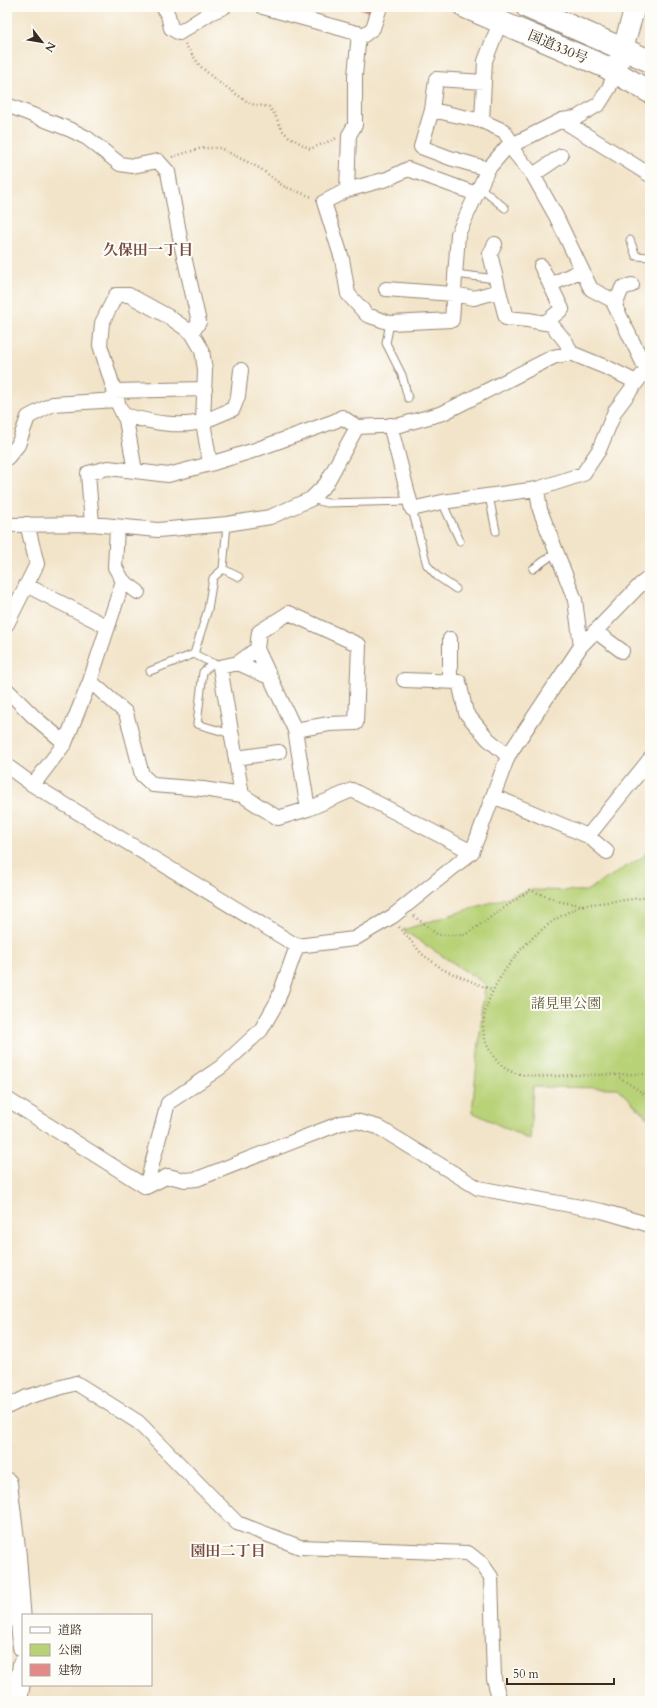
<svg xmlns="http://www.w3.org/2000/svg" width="657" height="1708" viewBox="0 0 657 1708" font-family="Cardo,'Noto Serif JP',serif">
<rect width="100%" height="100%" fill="#fdfcf7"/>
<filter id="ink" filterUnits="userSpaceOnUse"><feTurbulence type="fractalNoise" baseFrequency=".025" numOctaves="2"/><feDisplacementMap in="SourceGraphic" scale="8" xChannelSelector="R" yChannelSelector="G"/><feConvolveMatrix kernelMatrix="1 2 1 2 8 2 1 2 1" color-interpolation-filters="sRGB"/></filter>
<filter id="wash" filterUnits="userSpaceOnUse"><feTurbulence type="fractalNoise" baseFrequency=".012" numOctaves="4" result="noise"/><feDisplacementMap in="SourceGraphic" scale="16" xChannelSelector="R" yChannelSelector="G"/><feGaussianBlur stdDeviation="0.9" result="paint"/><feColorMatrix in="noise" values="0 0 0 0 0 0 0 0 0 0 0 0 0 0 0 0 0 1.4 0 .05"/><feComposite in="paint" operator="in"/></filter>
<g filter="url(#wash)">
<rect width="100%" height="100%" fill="#f2e4c9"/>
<path fill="#b8d277" stroke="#7a7e4a" d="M650 847V1120L617 1088 533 1087 530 1140 472 1112 485 984 403 930 530 890 586 891 644 856Z"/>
<g id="blocks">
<path fill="#e38a89" d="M356 7H373L370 13Z"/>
</g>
</g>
<g filter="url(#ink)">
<use href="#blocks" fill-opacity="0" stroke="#968774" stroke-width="1"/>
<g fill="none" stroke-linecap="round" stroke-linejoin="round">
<g stroke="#968774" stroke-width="9">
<path id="lane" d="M479 187 505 208
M630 240 636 256 650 257
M455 274 496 279
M390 323 386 343 402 375 408 398
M489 496 496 531
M311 499 327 503 410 501
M442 502 460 541
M412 509 427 565 437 576 456 589
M223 569 239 577
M533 569 555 553
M213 663 203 672 197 724 231 734
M220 667 194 654 208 609 213 578 223 569 227 524
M150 671 194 654"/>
</g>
<g stroke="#968774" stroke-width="16">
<path id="street" d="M163 7 168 15 171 28 179 33 210 13 224 7
M263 7 364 35 373 28 380 7
M500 22 485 61 482 121 504 131 513 145 515 153 533 175 556 216 591 289 612 300 646 369
M359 33 355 76V125L349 135 347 190 324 202 342 259 348 294 367 315 390 323 452 320 458 234 488 169 506 148 562 120 576 118 599 104 609 88 616 72
M484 82 436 79 432 110 421 147 450 158 488 169
M7 105 71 130 87 138 120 164 133 166 158 161 168 172 181 243 199 322 192 333 202 350 205 370 203 422 210 464 252 451 335 421 342 417 357 427
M432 110 482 121
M562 120 650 175
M533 175 561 156
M347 190 387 179 408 169 476 194
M495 244 490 254 499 291
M541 266 562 309 545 323
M550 285 582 270
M386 289 453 294 474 298 499 291 506 318 528 320 551 324 566 342 571 353
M615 306 622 288 632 285
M114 391 205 389
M123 415C148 421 178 429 204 421 213 418 223 413 233 409L238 396 241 370
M390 425 412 509 442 502 537 489 583 474 599 450 615 411 642 375
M7 458 18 445 28 417 53 404 117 400
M135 471 168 475 210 464
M537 489 540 510 575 600 581 646
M92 524 88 473 108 468 135 471 126 420 119 406 100 345 102 323 116 295H129L169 317 192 333
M7 525 92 524 158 530 227 524 270 517 311 499 326 484 357 427 400 425 443 413 553 357 571 353 610 369 636 382
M123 581 138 592
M26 585 108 627
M7 624 37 564 27 524
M595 631 622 651
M450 639V681
M257 649 295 730
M238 663 271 678
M404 680 459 682 466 713 488 739 508 756
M90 681 126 713 142 775 153 785 203 789 242 795 278 818 308 809 352 790 472 852
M7 690 34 717 65 743
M236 758 279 752
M7 766 33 785 297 946 354 939 393 916 472 852 508 756 581 646 640 585 650 577
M33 785 65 743 90 681 123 581 115 567 117 527
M242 795 220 667 238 663 257 649 259 632 289 613 359 645 356 723 329 724 295 730 308 809
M493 796 588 836 650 759
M588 836 607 852
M7 1099 146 1187
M146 1187 168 1176 185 1180 197 1179 341 1123 356 1121 378 1127 478 1188 602 1211 650 1225
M146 1187 168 1103 221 1067 261 1030 277 1002 297 946
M7 1407 27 1397 76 1383 138 1422 237 1523 300 1547 468 1553 482 1564 491 1577 494 1679 500 1701"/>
</g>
<g stroke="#968774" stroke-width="22">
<path id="secondary" d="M616 72 635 7
M7 1483 16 1556 23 1647
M17 1701 23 1664"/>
</g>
<g stroke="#968774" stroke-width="24">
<path id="highway" d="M465 7 606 67 650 92
M527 7 650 61"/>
</g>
<path stroke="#968774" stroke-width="2.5" stroke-dasharray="1 3" stroke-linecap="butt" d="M185 44 200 66 217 81 251 104 269 107 275 115 282 130 288 136 310 149 337 138
M172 157 202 148H220L261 169 283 186 312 197
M583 905C569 911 556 918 544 928 515 950 468 1010 488 1047 493 1056 500 1067 510 1071 528 1079 555 1076 574 1075 599 1075 625 1074 650 1074
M414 916 438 935H465L530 890 561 902 583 905 650 897
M399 927 422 954 444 970 492 990
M616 1075 650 1098"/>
<use href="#lane" stroke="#fff" stroke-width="7"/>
<use href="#street" stroke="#fff" stroke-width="14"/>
<use href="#secondary" stroke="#fff" stroke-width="20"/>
<use href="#highway" stroke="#fff" stroke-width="22"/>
</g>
</g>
<g text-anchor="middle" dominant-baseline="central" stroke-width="4" stroke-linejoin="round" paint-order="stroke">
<g font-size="14" fill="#3b2a1e" stroke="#fdfcf7">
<text transform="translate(558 47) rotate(23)">国道330号</text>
</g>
<g font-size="14" fill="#605c39" stroke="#fdfcf7">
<text x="566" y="1003">諸見里公園</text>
</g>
<g font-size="15" font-weight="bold" fill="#764c43" stroke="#fdfcf7">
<text x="148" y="250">久保田一丁目</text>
<text x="228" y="1551">園田二丁目</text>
</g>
</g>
<rect width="657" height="1708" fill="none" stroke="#fdfcf7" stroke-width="24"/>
<rect x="22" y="1614" width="130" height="72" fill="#fdfcf7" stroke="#afa8a0"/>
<rect x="30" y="1627" width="20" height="6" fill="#ffffff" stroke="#afa8a0"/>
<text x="58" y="1634" font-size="12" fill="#3b2a1e">道路</text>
<rect x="30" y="1644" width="20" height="12" fill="#b8d277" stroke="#afa8a0"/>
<text x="58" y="1654" font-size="12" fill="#3b2a1e">公園</text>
<rect x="30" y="1664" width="20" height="12" fill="#e38a89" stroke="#afa8a0"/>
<text x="58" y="1674" font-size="12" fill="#3b2a1e">建物</text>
<g transform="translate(42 42) rotate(121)" stroke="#fdfcf7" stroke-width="3" paint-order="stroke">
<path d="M0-3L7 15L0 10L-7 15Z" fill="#3b2a1e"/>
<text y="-6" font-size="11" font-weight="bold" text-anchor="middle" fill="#3b2a1e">N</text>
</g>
<path d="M507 1678v6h107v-6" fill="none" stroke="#3b2a1e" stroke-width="2"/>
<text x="513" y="1678" font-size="12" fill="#3b2a1e" stroke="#fdfcf7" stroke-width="3" paint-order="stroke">50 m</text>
</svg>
